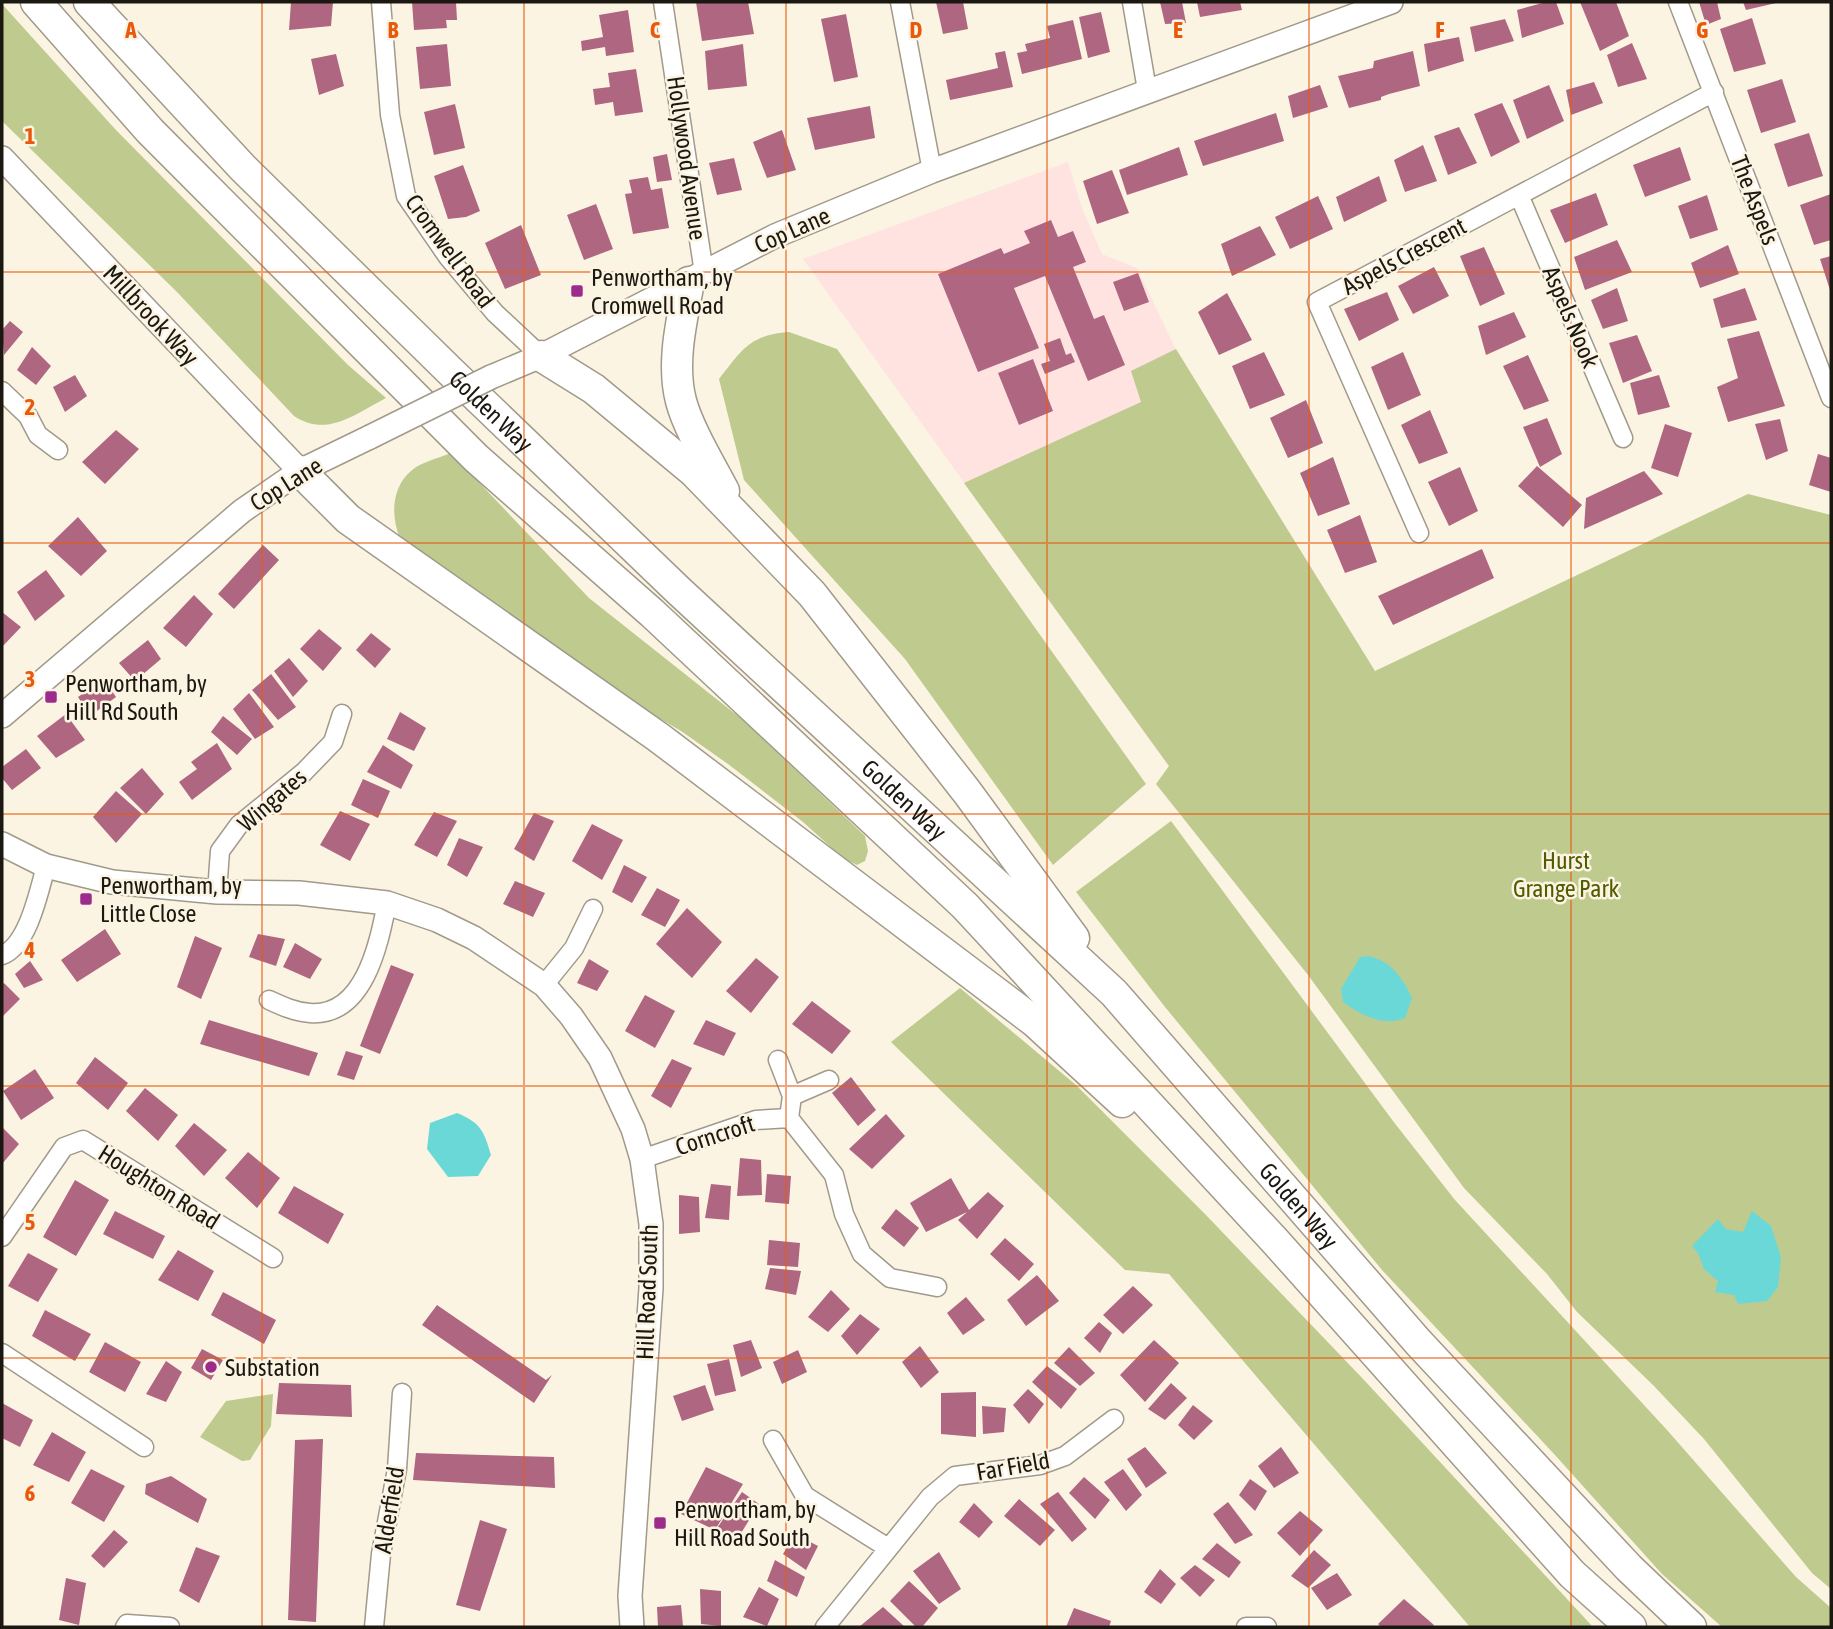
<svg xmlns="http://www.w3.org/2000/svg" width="1833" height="1629" viewBox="0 0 1833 1629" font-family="'Asap Condensed',sans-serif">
<rect width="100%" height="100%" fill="#fcf4e3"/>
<path fill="#fee3e1" d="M1068 162 1082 208 1102 254 1137 268 1181 360 1360 647 1169 767 803 259Z"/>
<path fill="#beca8e" d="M2 4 115 129 347 364 386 398C355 414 327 438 294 416L177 292 2 121Z
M789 332 837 349 1146 784 1053 865 905 659 744 480 719 379C742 350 749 335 789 332Z
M1176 349 1375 671 1748 494 1831 515V1589L1812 1573 1704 1439 1653 1385 1577 1312 1547 1274 1464 1188 1308 975 1156 784 1169 766 964 483 1141 402 1131 371Z
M451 453 589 598 743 720 865 836 868 851 865 861 857 865 844 859 803 822 728 764 681 731 600 683 400 538C391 517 391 488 411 471 421 462 439 458 451 453Z
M1171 821 1393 1121 1455 1200 1667 1430 1796 1577 1831 1608V1627H1722L1662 1574 1555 1455 1382 1270 1165 1007 1076 892Z
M960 988 1076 1085 1205 1214 1365 1381 1593 1627H1470L1169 1274 1125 1270 891 1042Z
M273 1394 271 1426 250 1460 242 1461 200 1437 226 1401Z"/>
<path fill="#6bd8d8" d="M1368 956C1390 960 1403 978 1412 998L1405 1018C1382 1027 1361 1015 1343 1002L1341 989 1360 957Z
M457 1113C481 1123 484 1131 491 1155L478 1176 448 1177 427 1149 430 1123Z
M1752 1211 1771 1226 1781 1257 1778 1287 1767 1301 1738 1304 1734 1295 1715 1292 1718 1281 1704 1269 1698 1253 1692 1246 1718 1219 1726 1229 1743 1232Z"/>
<path fill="#af6681" d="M291 2H333L331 26 289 30Z
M412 2H456L457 20H446L447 28 414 30Z
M696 2H748L754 34 702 41Z
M936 2H963L968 29 943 34Z
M1160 2H1182L1186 23 1165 24Z
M1197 2H1240L1242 10 1200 17Z
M1546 2H1556L1564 24 1522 38 1517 10Z
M1580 2H1616L1629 36 1600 51Z
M1699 2H1717L1721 19 1706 25Z
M1743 2H1776V3L1746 10Z
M628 10 634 52 606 56 605 47 582 51 581 41 603 37 599 15Z
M1101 12 1110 52 1088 58 1079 17Z
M846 14 858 77 834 82 821 19Z
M1752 18 1766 64 1734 72 1720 29Z
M1505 19 1514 41 1475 52 1470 27Z
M1073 20 1082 59 1022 74 1017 53 1027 51 1025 44 1050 38 1047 26Z
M1459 37 1464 61 1428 72 1424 44Z
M1632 43 1647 79 1618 87 1607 55Z
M447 44 451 86 420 89 416 47Z
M743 44 747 86 708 90 705 51Z
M1005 51 1013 87 950 100 946 80 998 68 995 53Z
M1413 51 1420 86 1389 94 1381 97V100L1349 108 1338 76 1373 68 1374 61Z
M336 54 344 86 319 95 311 59Z
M636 69 643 112 615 116 613 102 595 105 593 89 610 87 608 73Z
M1782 79 1796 122 1761 133 1747 90Z
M1594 82 1603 103 1571 115 1566 90Z
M1320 85 1328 107 1293 118 1288 96Z
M1549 85 1564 121 1527 139 1513 100Z
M1502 103 1520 142 1491 157 1474 114Z
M455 104 465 148 434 155 424 112Z
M870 106 875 138 815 150 807 118Z
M1276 113 1284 141 1203 166 1194 141Z
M1459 127 1477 163 1448 175 1434 136Z
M782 130 796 170 767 178 753 142Z
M1809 133 1823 176 1788 187 1774 144Z
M1423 145 1437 181 1405 192 1394 160Z
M1179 147 1188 175 1127 195 1119 170Z
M1680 147 1691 180 1645 197 1633 165Z
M667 154 672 180 657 182 653 157Z
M734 158 742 190 717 195 709 163Z
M463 165 480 211 466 217 448 219 434 176Z
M1112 170 1129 213 1097 224 1083 181Z
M1379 176 1387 201 1344 222 1336 197Z
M648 177 651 190 662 188 669 228 633 234 625 194 632 193 629 180Z
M1596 193 1608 225 1565 243 1550 210Z
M1831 194V240L1814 245 1800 205Z
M1707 195 1718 230 1690 239 1678 206Z
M1318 196 1333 229 1290 249 1275 217Z
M596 204 613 249 584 260 567 215Z
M1051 220 1058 237 1073 231 1086 262 1073 267 1094 319 1104 315 1125 365 1088 381 1045 276 1014 288 1039 348 978 372 938 274 1001 248 1004 254 1030 243 1024 231Z
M521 225 541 275 505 289 485 243Z
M1260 226 1276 255 1232 276 1221 244Z
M1617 240 1632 272 1585 290 1574 257Z
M1728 245 1739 274 1700 288 1691 263Z
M1484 247 1505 294 1480 306 1460 256Z
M1831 256V293L1820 259Z
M1434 267 1449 296 1413 314 1398 286Z
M1138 273 1149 302 1124 311 1113 282Z
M1617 288 1628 321 1603 329 1591 300Z
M1745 288 1757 320 1721 328 1713 299Z
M1387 292 1399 320 1359 341 1344 309Z
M1227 293 1252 340 1219 355 1198 312Z
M1514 312 1526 337 1486 355 1478 326Z
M10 321 23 332 4 355 2 330Z
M1759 331 1785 406 1728 422 1717 387 1738 378 1727 339Z
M1637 335 1652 371 1623 383 1609 343Z
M1060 338 1066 355 1071 353 1075 362 1045 374 1041 364 1050 361 1044 344Z
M32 347 51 366 36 385 17 370Z
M1264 352 1285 395 1250 409 1232 366Z
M1403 352 1421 395 1388 410 1371 367Z
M1528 355 1549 401 1524 410 1503 366Z
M1033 359 1053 411 1019 425 998 373Z
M75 375 87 396 65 412 53 387Z
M1659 375 1670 407 1638 415 1630 383Z
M1306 400 1323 443 1288 458 1270 418Z
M1430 410 1448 453 1419 464 1401 425Z
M1547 418 1562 454 1540 467 1523 427Z
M1780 419 1788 451 1766 460 1755 424Z
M1665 424 1692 433 1678 477 1651 468Z
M116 430 139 449 105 484 82 462Z
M1818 454 1831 458V492L1809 485Z
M1333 457 1350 504 1318 516 1300 473Z
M1537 466 1582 505 1563 527 1518 486Z
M1460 467 1478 511 1449 526 1428 482Z
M1644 471 1663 494 1584 529 1586 498Z
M1360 515 1377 562 1345 573 1327 530Z
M78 517 107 551 81 576 48 546Z
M263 545 279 560 234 609 218 594Z
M1482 549 1494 578 1393 625 1378 596Z
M46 570 65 596 35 621 17 592Z
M194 595 213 614 186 647 163 628Z
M2 612 21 627 2 647Z
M319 629 342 648 323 671 300 649Z
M371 633 391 649 375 668 356 650Z
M148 640 161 659 135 681 119 663Z
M289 658 308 681 293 697 274 671Z
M271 674 296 707 278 720 252 690Z
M104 679 116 697 90 716 78 697Z
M249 693 274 727 255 739 233 709Z
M400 712 426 728 414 751 387 739Z
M66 714 85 740 56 758 37 736Z
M223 716 252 739 237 755 211 732Z
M217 743 232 769 192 800 179 782 197 769 191 762Z
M383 745 413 765 401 789 367 772Z
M26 749 41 768 12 790 2 778V767Z
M142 768 164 794 146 814 120 788Z
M363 779 390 791 378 818 351 805Z
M116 791 142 814 116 843 93 817Z
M340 811 370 824 350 861 320 845Z
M434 812 457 821 437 857 414 845Z
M534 813 554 821 534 861 514 849Z
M592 824 623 840 602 880 572 861Z
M459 838 483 847 467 877 447 865Z
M624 865 647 877 632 903 612 892Z
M515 881 545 893 533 917 503 904Z
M657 888 680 900 665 927 641 915Z
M687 908 722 942 692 978 656 944Z
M105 929 121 954 77 982 61 960Z
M258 934 285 939 276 966 249 957Z
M195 936 222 948 201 999 177 987Z
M295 943 322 959 310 979 283 967Z
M756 958 779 977 751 1013 726 991Z
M589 959 609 971 597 991 577 983Z
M30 961 43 980 24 988 15 974Z
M391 965 414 974 380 1054 360 1046Z
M4 983 20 999 2 1017V986Z
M645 995 675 1011 655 1048 625 1031Z
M812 1001 851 1031 832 1054 792 1024Z
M209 1020 318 1053 309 1076 200 1044Z
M706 1020 736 1033 724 1056 693 1044Z
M346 1051 363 1056 354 1080 337 1075Z
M95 1057 128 1083 108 1110 76 1083Z
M672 1059 692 1068 671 1108 651 1096Z
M35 1069 54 1098 21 1120 3 1091Z
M851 1077 876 1110 858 1126 832 1093Z
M145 1088 178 1115 158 1141 126 1111Z
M886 1114 905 1136 872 1169 849 1149Z
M194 1123 227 1150 204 1176 175 1146Z
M2 1127 19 1144 2 1164Z
M248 1152 280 1178 257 1208 225 1178Z
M740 1158 761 1160 762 1195 737 1196Z
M767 1174 791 1176 789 1204 765 1202Z
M951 1178 969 1210 988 1192 1004 1206 977 1239 958 1220 967 1212 926 1232 910 1203Z
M75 1180 109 1200 76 1256 43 1237Z
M711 1184 731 1186 729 1220 705 1218Z
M294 1186 344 1214 328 1244 278 1213Z
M679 1195 699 1197 700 1232 679 1234Z
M896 1209 919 1228 904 1247 881 1228Z
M115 1211 165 1236 153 1259 103 1234Z
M1005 1238 1034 1264 1019 1281 990 1254Z
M769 1240 800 1243 798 1267 767 1265Z
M178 1250 214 1271 198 1301 158 1280Z
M28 1253 58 1269 38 1302 8 1286Z
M770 1268 801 1271 796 1295 765 1289Z
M1037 1275 1059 1301 1026 1326 1007 1300Z
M1133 1286 1153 1305 1123 1334 1103 1315Z
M831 1290 850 1309 828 1332 808 1317Z
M223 1292 276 1320 264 1344 211 1315Z
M966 1297 985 1320 963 1335 947 1313Z
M437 1305 546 1380 552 1375 534 1403 422 1325Z
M45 1310 91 1334 75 1361 32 1336Z
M860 1314 880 1329 857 1355 841 1336Z
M1099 1322 1112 1333 1100 1353 1084 1338Z
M751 1340 762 1368 741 1377 733 1345Z
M1154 1340 1179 1363 1145 1402 1120 1375Z
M105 1342 141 1362 125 1392 89 1372Z
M920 1346 939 1372 921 1388 902 1362Z
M1069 1347 1095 1373 1080 1386 1054 1363Z
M202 1349 223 1360 211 1380 191 1368Z
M798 1350 807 1372 782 1384 773 1362Z
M729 1359 736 1391 715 1396 707 1364Z
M166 1361 182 1372 166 1402 146 1394Z
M1047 1366 1077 1389 1061 1409 1032 1382Z
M279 1383 351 1385 352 1417 276 1414Z
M1171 1383 1187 1398 1165 1420 1148 1409Z
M705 1385 714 1410 682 1421 673 1396Z
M1028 1389 1044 1404 1029 1424 1013 1405Z
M976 1392V1437L941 1434V1393Z
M2 1403 33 1420 20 1447 2 1438Z
M1193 1405 1213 1421 1194 1440 1178 1425Z
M982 1406 1006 1408 1004 1432 983 1434Z
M52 1432 86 1452 69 1482 33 1465Z
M323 1439 316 1622 288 1620 295 1440Z
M1145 1447 1167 1473 1146 1488 1127 1459Z
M1281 1447 1299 1473 1274 1488 1258 1466Z
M416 1453 554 1457 555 1488 413 1480Z
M706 1467 743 1484 715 1530 681 1514Z
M91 1469 125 1486 104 1522 71 1503Z
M1123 1469 1142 1495 1126 1511 1104 1482Z
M171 1476 207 1499 198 1523 145 1494 146 1484Z
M1084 1477 1110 1500 1095 1519 1069 1493Z
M1250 1479 1267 1491 1255 1511 1239 1495Z
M742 1492 759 1504 735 1543 715 1531Z
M1058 1492 1087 1529 1072 1542 1040 1504Z
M1019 1499 1055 1530 1040 1546 1004 1516Z
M1228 1502 1253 1535 1235 1544 1213 1514Z
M974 1503 993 1522 979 1538 959 1522Z
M1300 1511 1323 1530 1300 1556 1277 1533Z
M480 1520 507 1529 480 1611 456 1605Z
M114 1530 128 1542 104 1568 91 1556Z
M795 1534 818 1546 806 1570 783 1554Z
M1217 1543 1241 1562 1229 1578 1202 1559Z
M196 1547 220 1556 199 1603 179 1591Z
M1314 1550 1331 1565 1308 1588 1291 1576Z
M939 1552 961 1589 939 1604 913 1571Z
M775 1560 805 1577 797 1597 767 1581Z
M1195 1565 1215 1580 1200 1597 1180 1578Z
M1160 1569 1176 1584 1161 1604 1144 1592Z
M1337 1573 1352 1595 1327 1610 1311 1588Z
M66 1578 86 1583 79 1625 59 1620Z
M909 1581 938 1608 922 1627H916L890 1601Z
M759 1587 779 1599 767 1626 743 1617Z
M700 1589 721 1591V1626L701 1624Z
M1404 1599 1434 1625 1432 1627H1381L1378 1624Z
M681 1605 683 1626 658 1627 657 1607Z
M883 1607 905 1627H859Z
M1074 1608 1111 1621 1109 1627H1066Z"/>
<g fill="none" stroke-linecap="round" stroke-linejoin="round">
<g stroke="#a19a8a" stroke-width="21">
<path id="minor" d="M381 2 390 115 406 196 448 257 495 313 541 356
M663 2 704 273
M900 2 932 171
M1132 2 1147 90
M1678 2 1831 398
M1519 195 1623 438
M2 391 28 416 38 435 58 450
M1419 533 1317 302 1714 92
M217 892 220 851 239 825 304 772 333 742 342 714
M2 955C28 946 39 891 46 866
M544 985 574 948 593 909
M269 1000C282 1006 295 1012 310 1013 365 1017 379 942 387 903
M778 1060 792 1096
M789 1118 792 1096 829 1080
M642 1159 756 1120 789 1118 834 1175 844 1214 862 1254 890 1278 937 1287
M2 1237 64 1147 83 1140 273 1258
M2 1353 144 1447
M773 1440 805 1496 888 1548
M125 1627 127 1624 170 1627
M374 1627 381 1554 397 1469 402 1393
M825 1627 930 1497 955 1476 1040 1465 1065 1456 1114 1419
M1246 1627H1267"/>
</g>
<g stroke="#a19a8a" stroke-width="26">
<path id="tertiary" d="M2 158 300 471
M491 377 541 356 775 236 932 171 1391 2
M2 716 242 511 300 471 370 437
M2 844 46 866 112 882 217 892 299 893 387 903 437 920 474 938 544 985 571 1016 600 1058 633 1129 642 1159 651 1224V1288L630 1596 632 1627"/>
</g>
<g stroke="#a19a8a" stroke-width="33">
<g id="trunk">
<path d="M36 2 150 131 476 458 652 613 965 906 1275 1241 1572 1574 1631 1627"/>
<path id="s1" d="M89 2 243 168 451 372 679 591 1114 993 1418 1342 1629 1568 1691 1627"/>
<path d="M689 282C682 319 671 363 681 401 688 428 711 466 724 491"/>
<path d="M541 356 594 389 694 472 812 594 967 792 1074 938"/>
<path d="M300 471 348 519 658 737 1035 1022 1122 1102"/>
</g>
</g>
<use href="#minor" stroke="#fff" stroke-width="18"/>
<use href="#tertiary" stroke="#fff" stroke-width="23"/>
<use href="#trunk" stroke="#fff" stroke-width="30"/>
<g stroke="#a19a8a" stroke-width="26" stroke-linecap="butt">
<path id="tertiary-bridge" d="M370 437 491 377"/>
</g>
<use href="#tertiary-bridge" stroke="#fff" stroke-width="23"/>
</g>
<path fill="none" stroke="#e8590c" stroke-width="2" stroke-opacity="0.55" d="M262 2V1627M524 2V1627M786 2V1627M1047 2V1627M1309 2V1627M1571 2V1627M2 272H1831M2 543H1831M2 814H1831M2 1086H1831M2 1358H1831"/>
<g fill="#9b2c8b" stroke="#fcf4e3" stroke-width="2.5">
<rect x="570" y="284" width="14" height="14" rx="3.5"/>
<rect x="44" y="690" width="14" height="14" rx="3.5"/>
<rect x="79" y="892" width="14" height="14" rx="3.5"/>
<circle cx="211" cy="1367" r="7"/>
<rect x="653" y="1516" width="14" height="14" rx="3.5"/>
</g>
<g text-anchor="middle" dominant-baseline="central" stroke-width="5" stroke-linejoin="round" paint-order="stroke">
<g font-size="24" fill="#1b1812" stroke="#fcf4e3">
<text transform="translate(687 158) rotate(82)">Hollywood Avenue</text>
<text transform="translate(1755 200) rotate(69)">The Aspels</text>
<text transform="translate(792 230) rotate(-24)">Cop Lane</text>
<text transform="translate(450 251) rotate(54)">Cromwell Road</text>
<text transform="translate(1404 256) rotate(-28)">Aspels Crescent</text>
<text transform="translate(151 315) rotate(47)">Millbrook Way</text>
<text transform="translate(1571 317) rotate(67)">Aspels Nook</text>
<text stroke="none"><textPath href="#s1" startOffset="574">Golden Way</textPath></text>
<text transform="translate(286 484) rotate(-32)">Cop Lane</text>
<text transform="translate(272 800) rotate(-41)">Wingates</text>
<text stroke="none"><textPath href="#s1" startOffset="1141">Golden Way</textPath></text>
<text transform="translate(715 1135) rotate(-18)">Corncroft</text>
<text transform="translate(159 1187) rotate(32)">Houghton Road</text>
<text stroke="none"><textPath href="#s1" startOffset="1708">Golden Way</textPath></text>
<text transform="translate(647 1292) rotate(-88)">Hill Road South</text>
<text transform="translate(1013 1466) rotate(-10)">Far Field</text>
<text transform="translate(389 1510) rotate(-81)">Alderfield</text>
</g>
<g font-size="24" fill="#1b1812" stroke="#fcf4e3" text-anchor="start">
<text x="591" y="277">Penwortham, by<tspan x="591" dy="28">Cromwell Road</tspan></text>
<text x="65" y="683">Penwortham, by<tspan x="65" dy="28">Hill Rd South</tspan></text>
<text x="100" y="885">Penwortham, by<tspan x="100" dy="28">Little Close</tspan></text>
<text x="225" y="1367">Substation</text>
<text x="674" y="1509">Penwortham, by<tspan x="674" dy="28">Hill Road South</tspan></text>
</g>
<g font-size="24" fill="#515b00" stroke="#fcf4e3">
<text x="1566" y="860">Hurst<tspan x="1566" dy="28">Grange Park</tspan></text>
</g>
</g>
<g font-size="23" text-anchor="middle" font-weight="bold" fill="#e8590c" stroke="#fcf4e3" stroke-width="5" stroke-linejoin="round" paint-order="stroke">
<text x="131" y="38">A</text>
<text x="393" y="38">B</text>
<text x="655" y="38">C</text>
<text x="916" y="38">D</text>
<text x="1178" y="38">E</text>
<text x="1440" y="38">F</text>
<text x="1702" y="38">G</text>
<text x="30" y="144">1</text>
<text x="30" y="415">2</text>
<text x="30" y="687">3</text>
<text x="30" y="958">4</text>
<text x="30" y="1230">5</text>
<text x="30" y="1501">6</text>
</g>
<rect width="1833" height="1629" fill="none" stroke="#1b1812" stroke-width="7"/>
</svg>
